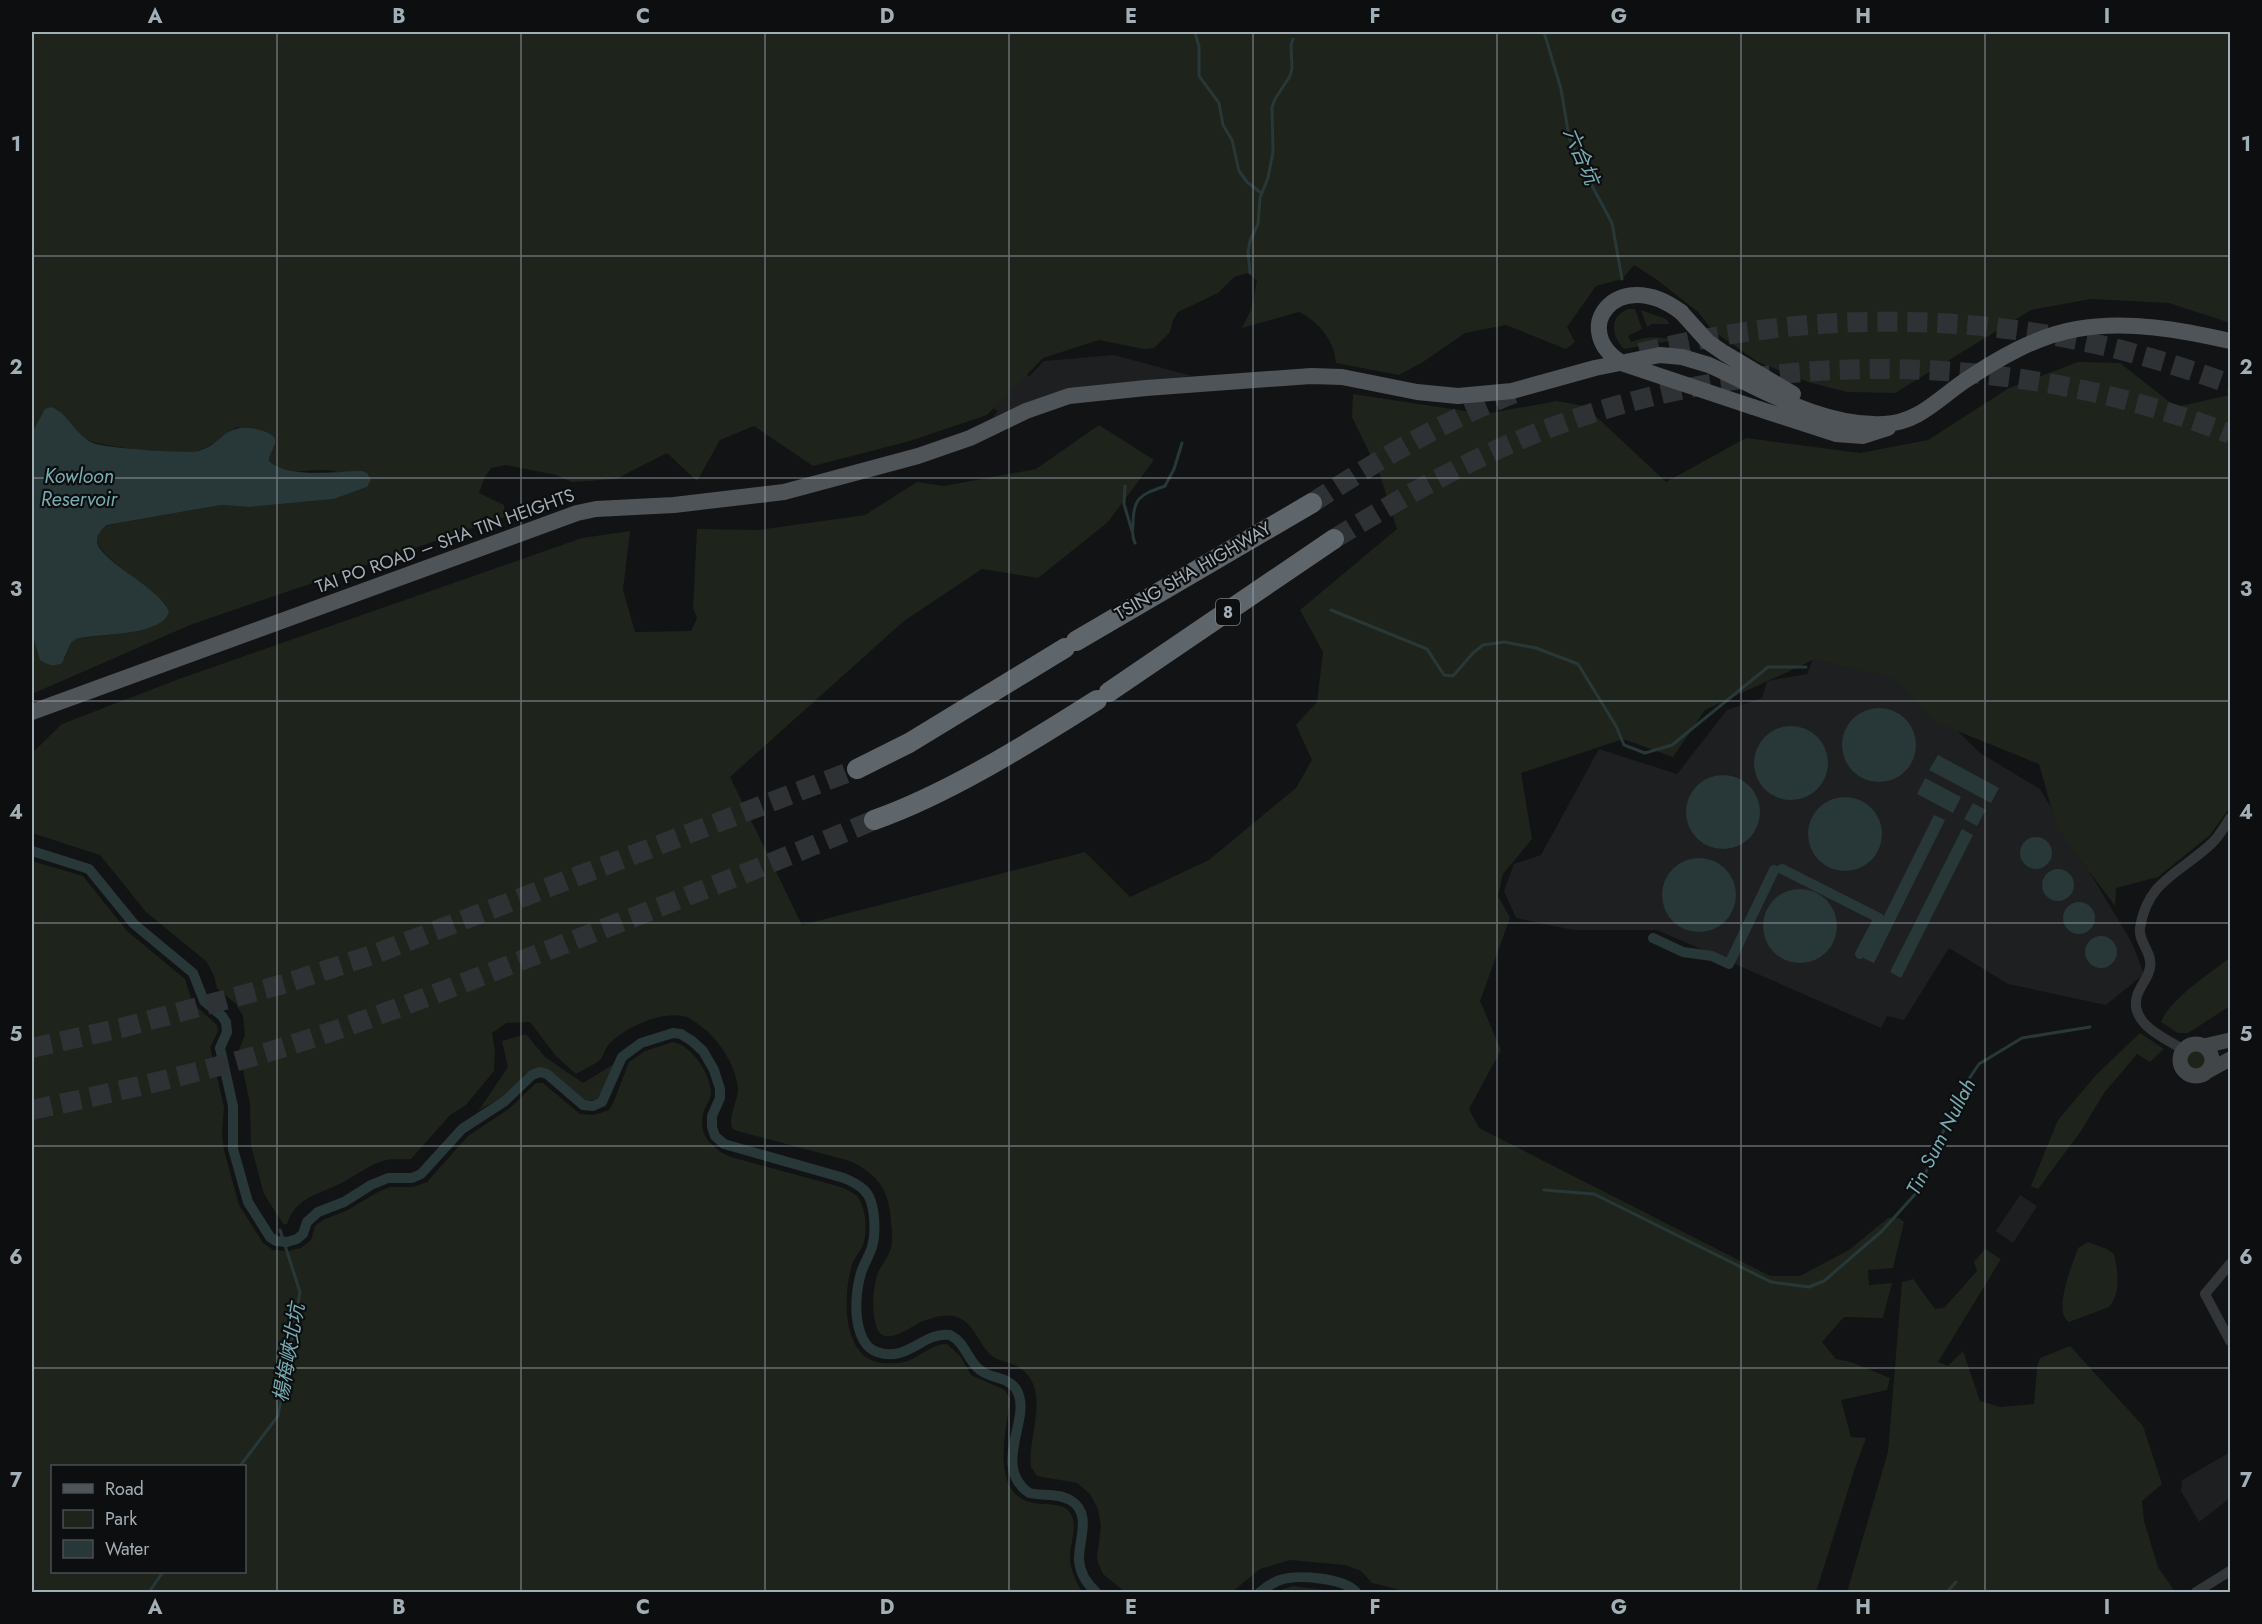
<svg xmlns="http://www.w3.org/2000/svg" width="2262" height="1624" viewBox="0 0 2262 1624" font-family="Jost,'Noto Sans TC',sans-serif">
<rect width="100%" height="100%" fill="#121314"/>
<path fill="#1e1f21" d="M1114 355 1192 376 1087 386 1005 412 992 418 998 411 990 407 1015 356 1029 377 1044 361Z
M1817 649 1901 675 1980 753 2040 789 2132 943 2144 974 2106 1005 2008 984 1949 948 1904 1020 1887 1016 1881 1028 1657 930H1573L1516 918 1504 891 1514 864 1541 855 1599 749 1677 774 1727 710 1762 698 1767 681 1807 674Z
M2020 1195 2037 1206 2013 1243 1996 1231Z
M2230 1448V1498L2199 1522 2181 1491 2182 1480 2227 1454Z"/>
<path fill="#1e241c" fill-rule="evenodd" d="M32 32H2230V323L2169 303 2091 299 2031 310 1895 393 1847 392 1808 382 1758 362 1713 331 1698 312 1656 279 1634 265 1622 279 1596 286 1567 327 1575 342 1566 349 1506 325 1465 333 1423 362 1399 375 1336 363C1334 340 1319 322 1299 312L1242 328 1251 310 1257 281 1248 273 1234 277 1218 293 1178 312 1173 320 1170 332 1154 348 1144 349 1099 340 1043 358 987 415 910 441 813 466 754 426 720 440 697 481 667 453 616 479 572 482 556 475 506 465 491 468 485 477 479 493 504 505 505 517 190 625 32 694V633L33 639 65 658 71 643 76 639 130 632 154 626 166 605C154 590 97 555 97 540 96 534 103 528 108 525L221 505 250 507 334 499 367 487C357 482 344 473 333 471 312 467 287 479 269 461V456L275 445 237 427C224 434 212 447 197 451 180 455 102 448 86 439 75 433 66 419 57 409L37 424 32 432Z
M1627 309H1635L1642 329 1628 336 1631 342C1646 336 1659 336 1675 340L1624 349C1612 335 1608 319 1627 309Z
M1641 310 1666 319 1670 324H1652L1647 327Z
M2078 362 2120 363 2176 407 2230 395V807L2210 835 2158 877 2116 888 2115 906 2057 828 2039 764 1935 722 1895 678 1815 659 1705 710 1673 757 1623 739 1521 773 1532 839 1503 874 1498 896 1510 918 1480 1001 1501 1050 1469 1109 1479 1128 1770 1276H1800L1849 1250 1888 1218H1899L1904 1222 1893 1268 1868 1270 1869 1285 1892 1283 1883 1318 1844 1317 1822 1342 1836 1359 1851 1362 1890 1378 1887 1390 1841 1400 1851 1437 1866 1438 1855 1468 1816 1592H1409L1372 1583 1361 1571 1345 1565 1290 1560 1260 1569 1232 1592H1125L1103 1574 1099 1565 1097 1558 1101 1526 1098 1509 1090 1494 1077 1483 1037 1476 1031 1467C1027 1436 1052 1390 1020 1368 1012 1362 999 1362 991 1355 979 1345 974 1321 954 1316 944 1314 932 1318 923 1321 909 1327 881 1352 875 1322 872 1309 873 1285 878 1273 882 1264 888 1258 891 1248 893 1240 892 1230 891 1221 889 1190 879 1175 850 1161L734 1130C725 1121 739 1100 738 1087 735 1066 722 1045 707 1031 702 1027 695 1021 689 1018 666 1008 625 1027 609 1044 605 1048 604 1056 600 1060 595 1065 583 1069 576 1074L556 1056 530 1022 506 1023 492 1033 495 1051 494 1071 466 1105 450 1115 411 1159C402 1160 392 1158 383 1161 369 1165 358 1174 345 1181 323 1194 296 1195 287 1224H283L264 1194 251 1146 250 1104 239 1050 245 1035 243 1016 236 1004 217 988 214 976 207 962 146 912 100 855 32 833V753L62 724 179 679 582 538 630 531 623 590 635 632 691 631 697 618 693 608 697 529 758 530 865 515 917 482 944 486 1036 469 1099 425 1154 460 1108 522 1038 578 982 569 904 621 730 777 802 925 1085 852 1130 897 1209 860 1296 788 1312 760 1296 725 1317 702 1323 652 1300 610 1397 529 1380 475 1352 417 1353 394 1485 414 1557 401 1585 406 1666 482 1746 438 1860 453 1928 440 2009 388Z
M32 861 83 876 127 931 185 979 191 998 197 1007 217 1025 218 1031 210 1047 224 1107 222 1133 224 1150 239 1205 263 1243 273 1250 288 1251 301 1248 311 1240 315 1226 323 1220 348 1210 376 1193 390 1187H413L427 1182 468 1136 510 1108 536 1083H543L580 1114 594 1115 609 1110 614 1101 629 1062 645 1051 673 1042C693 1046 710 1074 711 1092 711 1101 704 1107 703 1114 698 1135 713 1150 731 1157L841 1187C846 1189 852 1192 857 1196 866 1207 868 1232 863 1245 860 1252 854 1258 852 1265 843 1294 841 1360 883 1363 893 1364 905 1363 914 1358 926 1352 934 1344 947 1344L960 1356 971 1375 1005 1390 1010 1399C1007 1427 992 1482 1022 1499 1029 1503 1038 1504 1045 1504 1054 1505 1065 1504 1070 1513 1079 1527 1069 1544 1070 1559 1070 1569 1076 1580 1080 1589L1083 1592H32ZM52 1466H244V1572H52Z
M2230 958V1006L2188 1033H2178L2161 1022C2169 1000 2211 972 2230 958Z
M2140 1033 2164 1049 2150 1062 2137 1054 2104 1093 2081 1131 2038 1189 2031 1186 2058 1120 2097 1074Z
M526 1034 545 1057 583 1083 614 1064 599 1099 583 1101 550 1071 538 1069 525 1074 505 1096 479 1110 508 1067 502 1041Z
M2182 1060a14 14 0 1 1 28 0a14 14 0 1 1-28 0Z
M2088 1242 2107 1249 2114 1254C2118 1270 2121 1294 2109 1307L2069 1322C2052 1312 2073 1263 2078 1248Z
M1985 1249 2001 1259 1938 1362 1948 1366 1963 1351 1980 1401 2001 1407 2034 1404 2037 1368 2040 1358 2070 1346 2143 1426 2162 1484 2142 1501 2144 1521 2158 1567 2175 1592H1847L1888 1452 1902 1282 1913 1279 1935 1309 1944 1308 1977 1271 1974 1262Z
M1293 1586 1342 1592H1275Z"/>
<path fill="#283738" d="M51 407C69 413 75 437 96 444 110 448 185 454 198 451 223 444 224 422 256 429 261 430 268 432 273 436 280 443 268 453 269 461 287 479 338 471 362 471L367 473 371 480 367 487 334 499 250 507 221 505 107 525C103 528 97 534 97 540 96 559 159 587 169 611 163 637 98 633 76 639L71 643 62 663C53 667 48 665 40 660L32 633V433L45 409Z
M1842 745a37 37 0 1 1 74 0a37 37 0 1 1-74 0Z
M1754 763a37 37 0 1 1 74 0a37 37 0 1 1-74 0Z
M1938 755 1999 788 1991 803 1929 770Z
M1686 812a37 37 0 1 1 74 0a37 37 0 1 1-74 0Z
M1925 778 1961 797 1953 813 1917 794Z
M1808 834a37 37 0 1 1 74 0a37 37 0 1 1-74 0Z
M1973 803 1986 810 1977 826 1964 819Z
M1934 815 1945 820 1874 963 1863 958Z
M1962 829 1973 835 1901 978 1890 972Z
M2020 853a16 16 0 1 1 32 0a16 16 0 1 1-32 0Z
M1662 895a37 37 0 1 1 74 0a37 37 0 1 1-74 0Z
M2042 885a16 16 0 1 1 32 0a16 16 0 1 1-32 0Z
M1763 926a37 37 0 1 1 74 0a37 37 0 1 1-74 0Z
M2063 918a16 16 0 1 1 32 0a16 16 0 1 1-32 0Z
M2085 952a16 16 0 1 1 32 0a16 16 0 1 1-32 0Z"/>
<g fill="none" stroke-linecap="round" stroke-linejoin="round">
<path stroke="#283738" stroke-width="3" d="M1195 32 1199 47V76L1219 103 1223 125 1232 140 1239 171 1247 182 1260 192
M1544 32 1561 89 1569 137 1583 169 1612 223 1622 279
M1250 273 1248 252 1250 241 1258 224 1260 198 1268 178 1273 152 1272 107 1275 99 1290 76 1292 68 1291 45 1293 39
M1125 486 1124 504 1132 531
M1135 543C1132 537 1132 532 1133 525 1133 497 1140 495 1165 486L1174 469 1182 443
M1331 610 1427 649 1444 675 1453 676 1473 653 1483 645 1504 642 1536 648 1578 664 1616 726 1624 745 1645 753 1672 745 1768 667H1806
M1544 1190 1594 1194 1771 1282 1809 1287 1824 1281 1882 1231 1918 1191 1960 1092 1979 1064 2022 1038 2090 1027
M240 1466 278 1416 300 1292 280 1230
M149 1592 163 1572
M1947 1592 1956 1582"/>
<path stroke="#283738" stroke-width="10" d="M32 851 89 869 134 924 193 973 204 1001 222 1016 226 1022 227 1032 220 1048 233 1106V1149L248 1202 270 1237 276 1241 287 1242 297 1239 303 1234 307 1222 318 1212 344 1202 371 1185 388 1178H412L421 1174 462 1129 505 1101 532 1075 540 1072 547 1074 583 1105 593 1106 602 1102 622 1057 641 1043 673 1033 681 1034 692 1041 703 1051 714 1070 720 1089V1098L712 1116V1127L715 1136 724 1144 844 1178C851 1181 858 1184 864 1190 876 1201 876 1233 872 1247 869 1256 864 1264 861 1273 856 1290 854 1314 860 1332 863 1341 868 1349 877 1352 908 1363 923 1331 950 1335 966 1343 967 1360 980 1370 991 1379 1007 1376 1016 1389 1034 1417 990 1465 1029 1493 1042 1496 1059 1493 1070 1500 1093 1513 1078 1541 1079 1560 1080 1573 1087 1584 1096 1592
M1782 869 1879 918 1860 954
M1653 938 1683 952 1712 956 1729 964 1774 870
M1260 1592C1266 1587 1272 1583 1280 1580 1298 1574 1344 1578 1356 1592"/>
<path stroke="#2f3234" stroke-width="20" stroke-dasharray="20 10" stroke-linecap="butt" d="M1640 353C1791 314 1957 311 2109 347 2150 357 2191 370 2230 384
M1312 503C1378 460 1446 419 1520 391
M1334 539C1404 496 1474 456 1552 427 1767 347 2016 350 2230 434
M32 1048 121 1028 287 983 372 955 857 769
M32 1110C98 1096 164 1081 230 1063 329 1036 425 998 520 961 639 915 757 870 874 820"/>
<path stroke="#333639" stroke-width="10" d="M2184 1050C2165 1038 2129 1024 2137 996 2140 985 2149 978 2150 967 2153 953 2138 942 2140 928 2147 881 2180 873 2211 844 2219 837 2224 827 2230 818
M2230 1264 2205 1294 2230 1341
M2196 1592 2230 1571"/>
<path stroke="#414649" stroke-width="15" d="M2180 1060a16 16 0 1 1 32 0a16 16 0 1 1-32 0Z
M2204 1046 2230 1040
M2208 1071 2230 1059"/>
<path stroke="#4f5458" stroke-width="16" d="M1681 312 1708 342 1724 353 1793 394
M1753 407 1836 434 1863 436 1888 428
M32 712 577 513 596 509 674 505 784 492 918 456 970 438 1026 411 1069 396 1146 388 1311 376 1342 377 1417 392 1458 396 1512 391 1595 368 1660 355 1682 357 1709 365C1764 390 1822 427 1884 424 1917 423 1937 400 1963 382 1997 359 2036 336 2077 329 2127 320 2182 330 2230 341"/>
<path stroke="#5f666b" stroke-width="20" d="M1076 641 1312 503
M1109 692 1334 539
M857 769 909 743 1065 648
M874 820C948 794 1031 742 1097 700"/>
<path stroke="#4f5458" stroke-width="16" d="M1681 312C1616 263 1567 332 1624 364L1753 407"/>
</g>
<path fill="none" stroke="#a3afb6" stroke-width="1.5" stroke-opacity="0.55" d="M277 32V1592M521 32V1592M765 32V1592M1009 32V1592M1253 32V1592M1497 32V1592M1741 32V1592M1985 32V1592M32 256H2230M32 478H2230M32 701H2230M32 923H2230M32 1146H2230M32 1368H2230"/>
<g text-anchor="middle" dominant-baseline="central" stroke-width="4.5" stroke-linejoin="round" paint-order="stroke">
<rect fill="#0d0e0f" stroke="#767f84" stroke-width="1.5" x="1216" y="599" width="24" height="26" rx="4.5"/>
<g font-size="16" font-weight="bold" fill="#a3afb6">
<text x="1228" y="612">8</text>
</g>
<g font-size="18" fill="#a3afb6" stroke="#0d0e0f">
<text transform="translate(445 541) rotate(-20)">TAI PO ROAD – SHA TIN HEIGHTS</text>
<text transform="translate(1193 571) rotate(-30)">TSING SHA HIGHWAY</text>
</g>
<g font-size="20" font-style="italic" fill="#77adb4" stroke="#0d0e0f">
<text transform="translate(1581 156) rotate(67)">六合坑</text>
<text x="79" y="476">Kowloon<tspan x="79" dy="23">Reservoir</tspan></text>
<text transform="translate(1941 1137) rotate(-63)">Tin Sum Nullah</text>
<text transform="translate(289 1353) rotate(-80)">楊梅峽北坑</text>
</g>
</g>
<rect width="2262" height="1624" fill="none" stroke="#0d0e0f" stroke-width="66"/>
<rect x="51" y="1465" width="195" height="108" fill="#0d0e0f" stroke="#494e52" stroke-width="1.5"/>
<rect x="63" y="1484" width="30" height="9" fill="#4f5458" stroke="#494e52" stroke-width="1.5"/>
<text x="105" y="1495" font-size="18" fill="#a3afb6">Road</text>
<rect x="63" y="1510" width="30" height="18" fill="#1e241c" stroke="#494e52" stroke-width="1.5"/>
<text x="105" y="1525" font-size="18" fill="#a3afb6">Park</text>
<rect x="63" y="1540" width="30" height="18" fill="#283738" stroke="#494e52" stroke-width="1.5"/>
<text x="105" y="1555" font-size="18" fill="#a3afb6">Water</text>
<rect x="33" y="33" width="2196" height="1558" fill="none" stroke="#a3afb6" stroke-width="2"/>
<g font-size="20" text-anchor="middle" font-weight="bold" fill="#a3afb6">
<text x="155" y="23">A</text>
<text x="399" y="23">B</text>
<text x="643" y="23">C</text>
<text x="887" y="23">D</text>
<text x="1131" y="23">E</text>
<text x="1375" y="23">F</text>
<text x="1619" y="23">G</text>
<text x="1863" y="23">H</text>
<text x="2107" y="23">I</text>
<text x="16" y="151">1</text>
<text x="2246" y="151">1</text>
<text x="16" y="374">2</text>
<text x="2246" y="374">2</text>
<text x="16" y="596">3</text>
<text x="2246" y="596">3</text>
<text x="16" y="819">4</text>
<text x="2246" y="819">4</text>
<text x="16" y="1041">5</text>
<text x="2246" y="1041">5</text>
<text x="16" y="1264">6</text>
<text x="2246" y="1264">6</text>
<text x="16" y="1487">7</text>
<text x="2246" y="1487">7</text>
<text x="155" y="1614">A</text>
<text x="399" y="1614">B</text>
<text x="643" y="1614">C</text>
<text x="887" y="1614">D</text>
<text x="1131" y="1614">E</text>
<text x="1375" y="1614">F</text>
<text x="1619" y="1614">G</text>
<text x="1863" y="1614">H</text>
<text x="2107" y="1614">I</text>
</g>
</svg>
